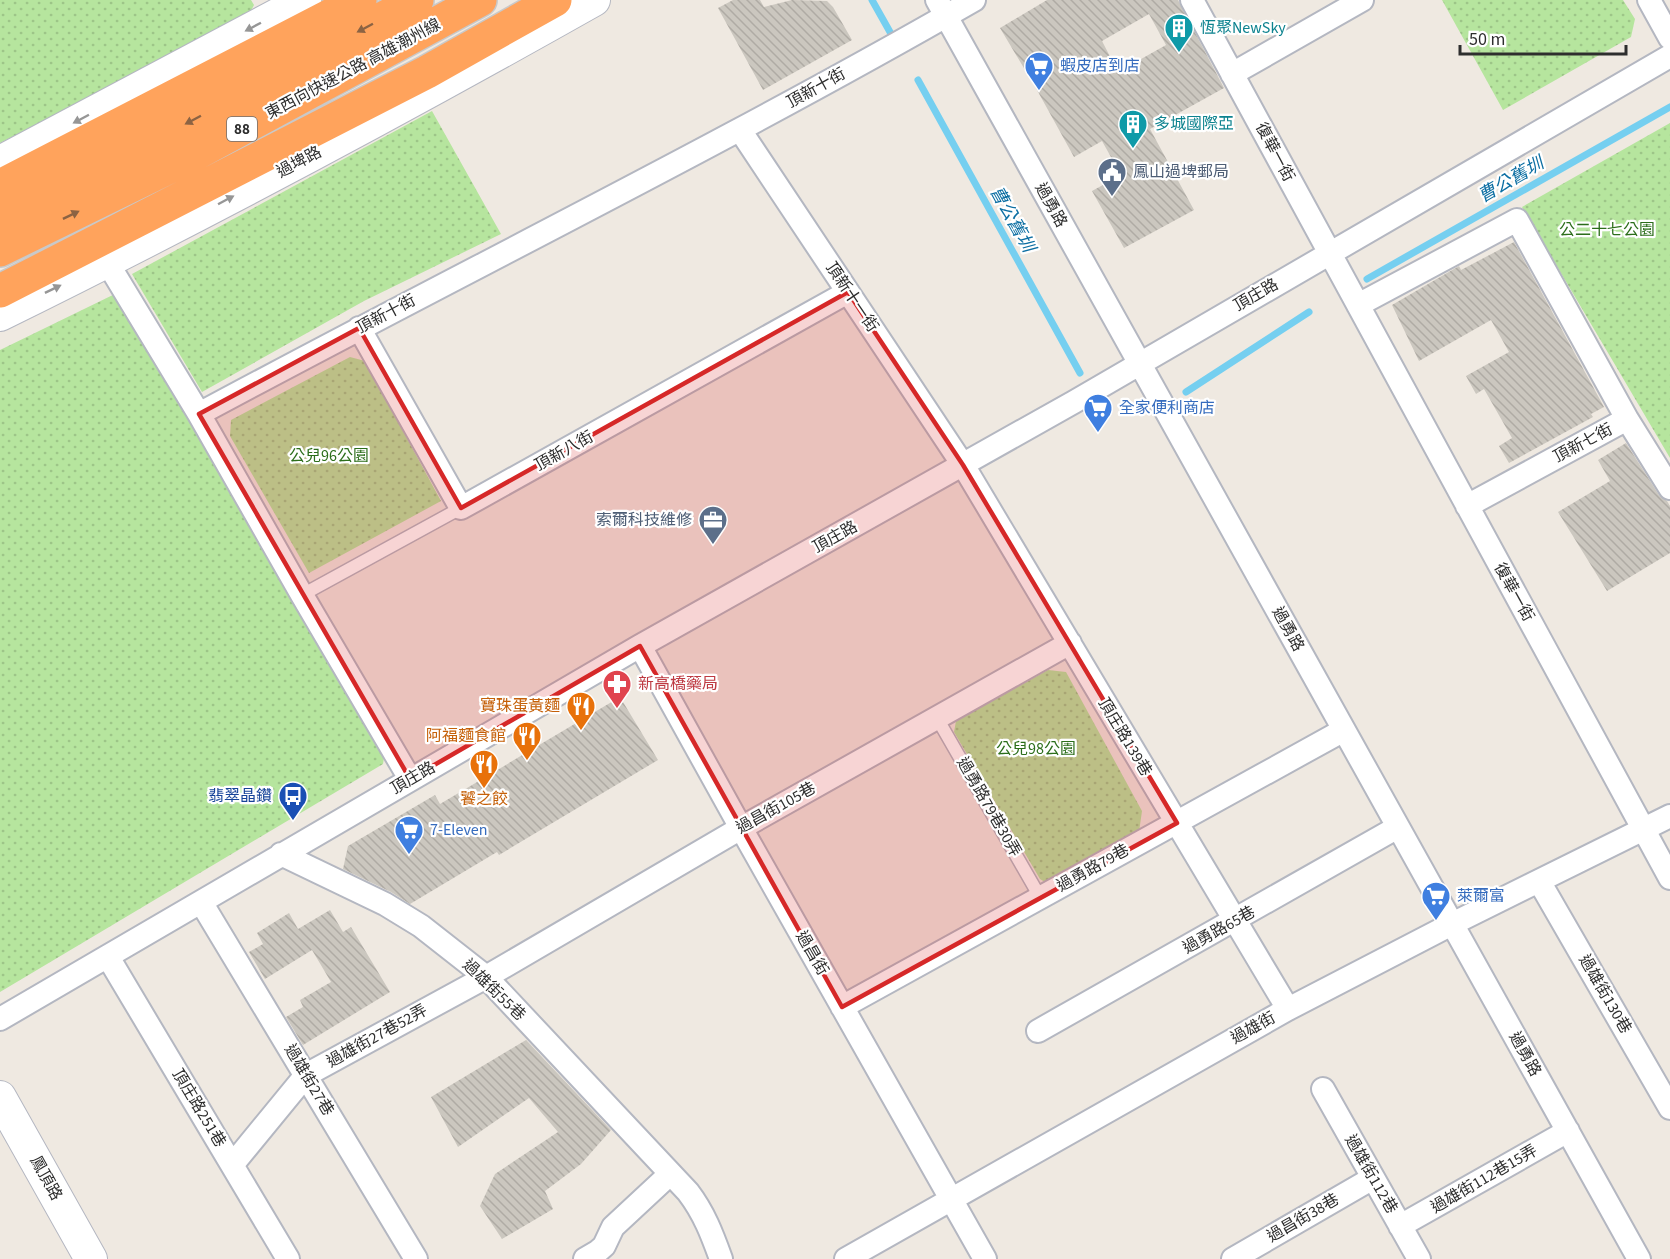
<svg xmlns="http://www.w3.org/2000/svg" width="1670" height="1259" viewBox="0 0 1670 1259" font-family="'Source Sans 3','Noto Sans TC',sans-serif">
<defs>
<pattern id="green-dots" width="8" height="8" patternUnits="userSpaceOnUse" patternTransform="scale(1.5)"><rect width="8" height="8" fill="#b6e59e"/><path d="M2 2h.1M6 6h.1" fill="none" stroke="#9dc588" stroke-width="1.8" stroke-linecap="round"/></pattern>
<pattern id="building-back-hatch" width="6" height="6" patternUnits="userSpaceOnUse" patternTransform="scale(1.5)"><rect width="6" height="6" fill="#cbc7bf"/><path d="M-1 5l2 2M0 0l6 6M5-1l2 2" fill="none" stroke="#afaba4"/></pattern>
</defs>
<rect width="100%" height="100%" fill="#efe9e1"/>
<path fill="url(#green-dots)" d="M0 0H251L254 5 245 22 0 143Z
M1442 0H1623L1635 19 1631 37 1503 110Z
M432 111 501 234 364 301 202 392 132 274Z
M1670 123V458L1522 207Z
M121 291 386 744 383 764 0 992V350Z
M350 357 365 361 441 501 309 573 230 436 231 420Z
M1048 670 1066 672 1142 811 1139 832 1048 884 1040 879 954 732 956 721Z"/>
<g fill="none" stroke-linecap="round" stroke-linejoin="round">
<path stroke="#75cff0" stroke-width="7" d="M872 0 890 32
M918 80 1080 373
M1367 279 1670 107
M1186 392 1309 312"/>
</g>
<path fill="url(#building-back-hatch)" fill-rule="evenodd" d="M733 0H760L764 7 792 0 827 1 833 7 852 40 763 90 718 8Z
M1047 0H1178L1224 88 1150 129 1194 210 1124 248 1092 191 1121 175 1102 141 1074 157 1037 90 1000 28ZM1149 14 1166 45 1118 72 1102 41Z
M1514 242 1604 407 1591 414 1593 417 1509 463 1499 446 1512 438 1484 389 1476 394 1466 376 1509 352 1491 320 1419 361 1392 305 1459 266 1461 270Z
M1626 443 1659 495 1667 501 1670 506V553L1607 591 1558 512 1610 481 1598 460Z
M620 697 658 760 499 855 497 852 410 904 391 892 343 869 348 846 435 795 440 804Z
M330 910 343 932 351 927 390 992 303 1045 286 1017 303 1007 300 1000 331 982 312 950 265 979 249 952 263 944 257 933 289 913 298 929Z
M526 1040 611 1130 581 1164 545 1191 553 1209 502 1239 480 1206 495 1174 558 1132 529 1098 458 1147 431 1097Z"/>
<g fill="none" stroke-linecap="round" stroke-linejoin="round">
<g stroke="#b4b7c1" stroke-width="15">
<path id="lane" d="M302 595 461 508
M937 718 1040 897"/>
</g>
<g stroke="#b4b7c1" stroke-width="26">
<path id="street" d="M937 0 1639 1259
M1192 0 1670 878
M1649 0 1670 38
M1232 74 1362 0
M740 130 963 465 1288 1009
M107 262 199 414
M1358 305 1517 220 1627 419
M359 328 461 508 848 292
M1467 506 1627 419 1670 488
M640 646 741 828 985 1259
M410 779 302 595 199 414C457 275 720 146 974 0
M281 854 385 904 421 926 486 977 688 1192C704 1213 712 1234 721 1259
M1539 881 1670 1108
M201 902 416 1259
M108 957 288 1259
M842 1007 1344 730
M0 1019 640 646 1074 402 1670 56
M1038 1031 1398 827
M1323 1089 1419 1259
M233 1164 306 1075 486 977 741 828 1070 643
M1400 1226 1568 1131
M585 1259 597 1252 604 1246 613 1227 670 1174
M846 1259 1288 1009 1452 924 1670 816
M1233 1259 1373 1178"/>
</g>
<g stroke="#b4b7c1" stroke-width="34">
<path id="secondary" d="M0 162 305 0
M0 315C201 216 399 110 594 0
M0 1097 91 1259"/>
</g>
<g stroke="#c9c9c9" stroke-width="36">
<path id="highway" d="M0 186 360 0
M0 216 170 133 417 0
M0 250 184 160 480 0
M0 291 427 72 555 0"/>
</g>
<use href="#lane" stroke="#fff" stroke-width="12"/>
<use href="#street" stroke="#fff" stroke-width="22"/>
<use href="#secondary" stroke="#fff" stroke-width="32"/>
<use href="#highway" stroke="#ffa35c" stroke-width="33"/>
</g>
<defs><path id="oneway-solid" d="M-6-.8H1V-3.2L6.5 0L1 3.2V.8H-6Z" transform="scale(1.5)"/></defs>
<g fill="#969696">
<use href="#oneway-solid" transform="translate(253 27) rotate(152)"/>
<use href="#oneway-solid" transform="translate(81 119) rotate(152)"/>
<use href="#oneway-solid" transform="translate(226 200) rotate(-28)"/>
<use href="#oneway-solid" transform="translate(53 289) rotate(-26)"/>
</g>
<g fill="#8c6343">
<use href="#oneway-solid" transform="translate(365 28) rotate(152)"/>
<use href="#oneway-solid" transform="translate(193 120) rotate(152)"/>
<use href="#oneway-solid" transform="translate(71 215) rotate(-26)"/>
</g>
<path fill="#d62828" fill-opacity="0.2" stroke="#d62828" stroke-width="4.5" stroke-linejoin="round" d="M848 292 963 465 1177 823 842 1007 640 646 410 779 199 414 359 328 461 508Z"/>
<defs>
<g id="building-pin" transform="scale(1.5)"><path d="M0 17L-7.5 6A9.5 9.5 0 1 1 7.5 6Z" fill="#0f9aa8" stroke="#fff"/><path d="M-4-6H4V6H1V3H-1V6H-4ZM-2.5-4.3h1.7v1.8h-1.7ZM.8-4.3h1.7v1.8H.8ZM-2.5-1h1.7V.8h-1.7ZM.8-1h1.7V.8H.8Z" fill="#fff"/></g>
<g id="supermarket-pin" transform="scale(1.5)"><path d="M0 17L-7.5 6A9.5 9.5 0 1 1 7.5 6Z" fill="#3f7fe0" stroke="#fff"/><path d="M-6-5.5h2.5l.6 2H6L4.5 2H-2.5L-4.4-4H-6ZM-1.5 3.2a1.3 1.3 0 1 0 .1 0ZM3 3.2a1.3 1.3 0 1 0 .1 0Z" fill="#fff"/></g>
<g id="civic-pin" transform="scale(1.5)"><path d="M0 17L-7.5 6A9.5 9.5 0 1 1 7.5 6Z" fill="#5c6f8a" stroke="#fff"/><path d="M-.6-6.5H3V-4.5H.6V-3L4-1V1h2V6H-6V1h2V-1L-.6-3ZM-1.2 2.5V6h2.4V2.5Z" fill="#fff"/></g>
<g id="office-pin" transform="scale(1.5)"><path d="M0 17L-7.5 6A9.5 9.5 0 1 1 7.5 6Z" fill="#5c6f8a" stroke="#fff"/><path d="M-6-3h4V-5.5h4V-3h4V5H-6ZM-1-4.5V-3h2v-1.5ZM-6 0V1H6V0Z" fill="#fff"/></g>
<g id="pharmacy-pin" transform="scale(1.5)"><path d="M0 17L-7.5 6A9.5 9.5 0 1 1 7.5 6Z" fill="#e0444e" stroke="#fff"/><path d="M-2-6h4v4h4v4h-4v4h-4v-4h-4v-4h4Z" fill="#fff"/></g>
<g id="restaurant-pin" transform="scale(1.5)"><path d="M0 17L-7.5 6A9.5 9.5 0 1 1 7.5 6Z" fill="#e8710a" stroke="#fff"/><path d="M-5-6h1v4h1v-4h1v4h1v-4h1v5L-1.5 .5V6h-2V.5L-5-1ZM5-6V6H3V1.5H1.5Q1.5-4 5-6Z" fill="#fff"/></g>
<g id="bus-pin" transform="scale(1.5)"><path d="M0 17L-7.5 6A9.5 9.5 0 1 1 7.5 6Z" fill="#1a4fb4" stroke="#fff"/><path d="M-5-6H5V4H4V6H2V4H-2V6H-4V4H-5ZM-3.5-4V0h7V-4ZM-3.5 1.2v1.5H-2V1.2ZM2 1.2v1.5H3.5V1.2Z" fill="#fff"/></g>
</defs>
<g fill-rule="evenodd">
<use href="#building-pin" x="1179" y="28"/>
<use href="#supermarket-pin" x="1039" y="66"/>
<use href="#building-pin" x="1133" y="124"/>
<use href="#civic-pin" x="1112" y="172"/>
<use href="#supermarket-pin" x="1098" y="408"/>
<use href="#office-pin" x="713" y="520"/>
<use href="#pharmacy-pin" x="617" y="684"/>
<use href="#restaurant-pin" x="581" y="706"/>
<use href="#restaurant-pin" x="527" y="736"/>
<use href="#restaurant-pin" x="484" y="764"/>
<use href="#bus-pin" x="293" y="796"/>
<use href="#supermarket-pin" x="409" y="830"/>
<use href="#supermarket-pin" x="1436" y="896"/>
</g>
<g text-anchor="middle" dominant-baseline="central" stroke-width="4.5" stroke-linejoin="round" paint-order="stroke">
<rect fill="#fff" stroke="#6d6d6d" stroke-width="1.5" x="227" y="117" width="30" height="24" rx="4.5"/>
<g font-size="15" font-weight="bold" fill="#2e2e2e">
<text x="242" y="129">88</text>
</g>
<g font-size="16" fill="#0d838f" stroke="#fff" text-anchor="start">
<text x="1200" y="28">恆聚NewSky</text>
<text x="1154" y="124">多城國際亞</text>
</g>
<g font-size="16" fill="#366cbe" stroke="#fff" text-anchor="start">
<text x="1060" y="66">蝦皮店到店</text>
<text x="1119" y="408">全家便利商店</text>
<text x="430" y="830">7-Eleven</text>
<text x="1457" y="896">萊爾富</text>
</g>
<g font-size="16" fill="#2e2e2e" stroke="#fff">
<text transform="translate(353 69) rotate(-28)">東西向快速公路 高雄潮州線</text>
<text transform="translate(816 88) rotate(-29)">頂新十街</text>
<text transform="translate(1275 152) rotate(62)">復華一街</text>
<text transform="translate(299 162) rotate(-28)">過埤路</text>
<text transform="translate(1051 205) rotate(61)">過勇路</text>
<text transform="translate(1256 295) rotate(-30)">頂庄路</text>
<text transform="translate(852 297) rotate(56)">頂新十一街</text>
<text transform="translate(386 314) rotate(-28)">頂新十街</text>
<text transform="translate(1583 443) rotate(-28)">頂新七街</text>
<text transform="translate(564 451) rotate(-29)">頂新八街</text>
<text transform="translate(835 537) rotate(-29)">頂庄路</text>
<text transform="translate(1514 592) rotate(61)">復華一街</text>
<text transform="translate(1288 629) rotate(61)">過勇路</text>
<text transform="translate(1125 737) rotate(59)">頂庄路139巷</text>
<text transform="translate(413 778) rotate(-30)">頂庄路</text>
<text transform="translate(989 807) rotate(60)">過勇路79巷30弄</text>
<text transform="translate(776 808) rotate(-29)">過昌街105巷</text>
<text transform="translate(1093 868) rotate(-29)">過勇路79巷</text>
<text transform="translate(1219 930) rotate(-29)">過勇路65巷</text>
<text transform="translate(812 953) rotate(60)">過昌街</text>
<text transform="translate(494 990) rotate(44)">過雄街55巷</text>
<text transform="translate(1605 994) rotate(60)">過雄街130巷</text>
<text transform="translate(1253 1028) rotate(-29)">過雄街</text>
<text transform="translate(377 1036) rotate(-29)">過雄街27巷52弄</text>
<text transform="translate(1525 1054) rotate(61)">過勇路</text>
<text transform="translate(309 1080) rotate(59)">過雄街27巷</text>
<text transform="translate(199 1108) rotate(59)">頂庄路251巷</text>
<text transform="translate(1371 1174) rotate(60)">過雄街112巷</text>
<text transform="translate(46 1178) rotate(61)">鳳頂路</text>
<text transform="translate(1484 1179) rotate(-30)">過雄街112巷15弄</text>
<text transform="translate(1303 1218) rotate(-30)">過昌街38巷</text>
</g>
<g font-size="16" fill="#4e5e75" stroke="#fff" text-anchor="start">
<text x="1133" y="172">鳳山過埤郵局</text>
<text x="692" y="520" text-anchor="end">索爾科技維修</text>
</g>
<g font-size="16" fill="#2c6e1b" stroke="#fff">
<text x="1607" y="230">公二十七公園</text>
<text x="329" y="456">公兒96公園</text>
<text x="1036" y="749">公兒98公園</text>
</g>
<g font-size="16" fill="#be3a42" stroke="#fff" text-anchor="start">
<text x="638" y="684">新高橋藥局</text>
</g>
<g font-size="16" fill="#c56008" stroke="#fff" text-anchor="end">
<text x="560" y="706">寶珠蛋黃麵</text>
<text x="506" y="736">阿福麵食館</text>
<text x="484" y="799" text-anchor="middle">饕之餃</text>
</g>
<g font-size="16" fill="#164399" stroke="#fff" text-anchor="end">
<text x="272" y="796">翡翠晶鑽</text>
</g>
<g font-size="18" font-style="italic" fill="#0d6fa3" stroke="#fff">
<text transform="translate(1511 180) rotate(-30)">曹公舊圳</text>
<text transform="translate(1012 219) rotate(61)">曹公舊圳</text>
</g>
</g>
<path d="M1460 45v9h166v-9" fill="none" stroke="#2e2e2e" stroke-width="3"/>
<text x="1469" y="45" font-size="18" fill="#2e2e2e" stroke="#ffffff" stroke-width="4.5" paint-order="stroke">50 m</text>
</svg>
